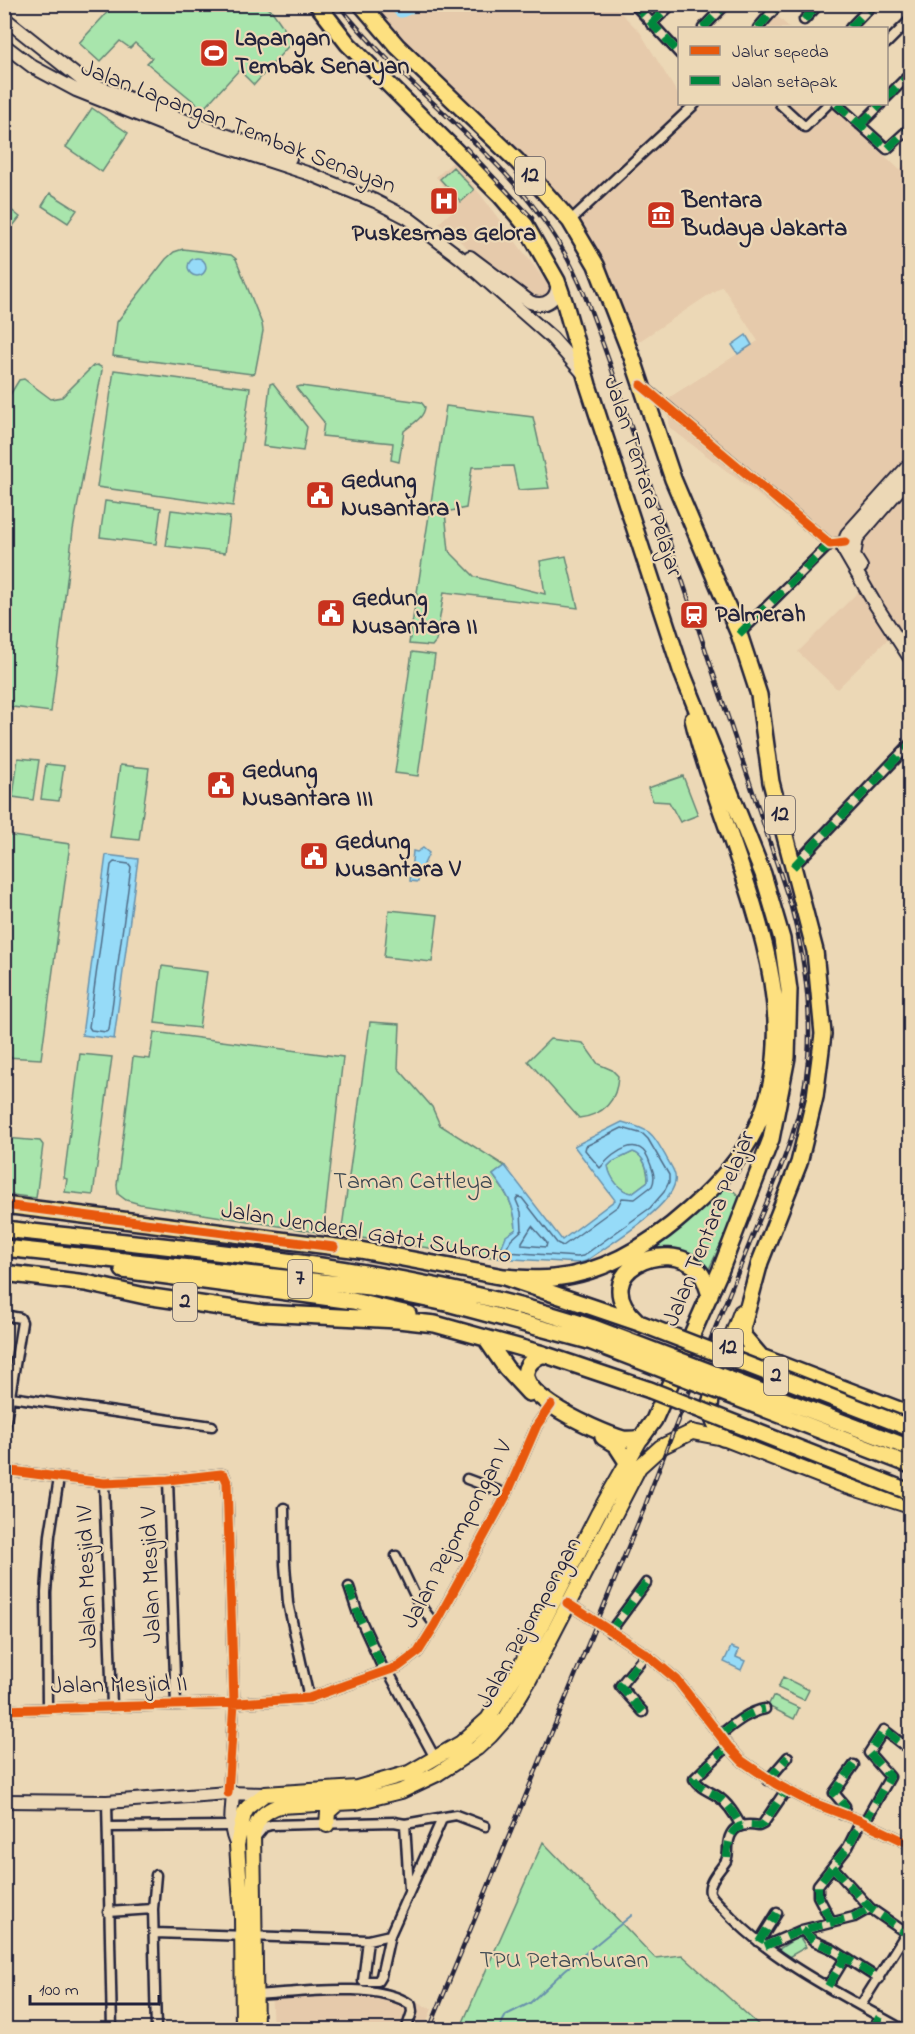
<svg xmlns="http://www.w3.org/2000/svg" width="915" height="2034" viewBox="0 0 915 2034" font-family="'Indie Flower',sans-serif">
<rect width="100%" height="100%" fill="#ecd8b6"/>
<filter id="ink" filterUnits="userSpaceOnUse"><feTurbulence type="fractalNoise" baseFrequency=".0167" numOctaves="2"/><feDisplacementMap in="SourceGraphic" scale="12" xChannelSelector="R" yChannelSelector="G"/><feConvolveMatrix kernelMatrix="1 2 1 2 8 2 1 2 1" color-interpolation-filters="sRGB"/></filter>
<g filter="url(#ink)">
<path fill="#e6caab" d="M369 5H613L640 32 679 96 680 104H834L833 108 900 170 910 160V665L890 637 837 689 798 652 859 591 841 558 669 427 670 397 758 341 722 286 635 344 611 281 479 135Z
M776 15 790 28H764Z
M453 162 480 194 552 290 535 307 439 223 459 205 436 177Z
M370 1984 432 2009 424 2029H273L271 1988Z"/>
<path fill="#a8e5ac" stroke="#658474" stroke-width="1.5" d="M115 4 264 5 272 11 293 41 254 85 239 70 203 109 147 63 152 58 135 43 130 48 120 41 100 62 79 43Z
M92 108 128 133 102 172 66 147Z
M453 167 474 190 461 202 440 179Z
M50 193 77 210 68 223 42 206Z
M5 205 20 217 5 236Z
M183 249 231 255 236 259 262 324 263 331 255 373 252 374 113 356 117 322 120 318 166 259 174 252Z
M97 365 101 367 102 370 73 530 51 712 5 706V403L19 380 24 379 51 399 62 397 93 366Z
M114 370 250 388 233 506 97 487Z
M273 383 307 427 303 451 263 446 270 384Z
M301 386 421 402 425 407C424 418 412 424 404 431L399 462 391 460 393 443 322 436 324 422 297 389V387Z
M446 406 533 417 549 488 518 490 513 466 472 467 466 508 445 512 449 551 475 577 545 594 540 561 566 556 578 608 444 592 436 641 432 646 409 644Z
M105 501 161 508 156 544 100 537Z
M171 510 230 517 225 553 166 546Z
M412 652 435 655 418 776 395 773Z
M18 758 39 760 33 800 13 797Z
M46 764 64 766 59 801 41 799Z
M120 765 149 768 139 840 110 837Z
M683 776 698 815 680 822 669 802 653 801 648 788Z
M5 835 70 844 41 1059 5 1057Z
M389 910 438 915 432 962 384 957Z
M162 966 207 972 199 1028 155 1023Z
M370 1022 400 1024 398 1068 432 1107 440 1125 505 1166 493 1175C507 1194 515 1206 516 1229L500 1248 497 1258 341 1235Z
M154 1032 343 1057 323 1233 140 1204 126 1200 118 1194 117 1185 133 1057 150 1059Z
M550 1039 583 1043 598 1064 612 1070 618 1076C617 1101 604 1115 579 1118L528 1061Z
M80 1054 112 1057 93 1195 65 1192 67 1179 64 1178Z
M5 1138 40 1141 43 1145 36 1198 5 1194Z
M633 1152C644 1154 648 1171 648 1181L632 1193C620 1192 610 1178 608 1166L612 1162Z
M725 1183 742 1199 708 1271 654 1251 652 1247C684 1228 701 1212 725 1183Z
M783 1677 809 1690 804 1700 778 1688Z
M773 1696 799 1708 794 1719 768 1706Z
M543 1842 655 1958 682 1955 763 2029H460Z
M799 1936 806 1947 785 1959 779 1949Z"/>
<path fill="#96dbf8" stroke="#6891ac" stroke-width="1.5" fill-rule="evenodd" d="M188 267a9 9 0 1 1 18 0a9 9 0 1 1-18 0Z
M746 335 752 345 738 354 732 345Z
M423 848 429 853 419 875 418 882 410 881 413 851 417 852Z
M106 855 138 859 114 1039 82 1035Z
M622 1122C651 1130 651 1131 666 1157 670 1165 677 1173 675 1182 670 1209 608 1245 586 1261L579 1263 497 1258 506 1236 516 1229C515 1206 507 1193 493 1175L505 1166 562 1240 615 1200 574 1146ZM633 1152C644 1155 649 1171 648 1181L632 1193C620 1192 610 1178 608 1166L612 1162Z
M731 1647 739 1650 736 1657 745 1661 741 1670 724 1662Z"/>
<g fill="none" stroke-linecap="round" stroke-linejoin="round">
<path stroke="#506c87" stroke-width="1.5" d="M114 862 129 864 131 867 109 1030 106 1032 91 1030 89 1027 111 865Z
M622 1128 643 1134 648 1139 669 1175V1182L664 1192 650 1208 583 1256 577 1257 507 1252 506 1249 511 1240 522 1230 521 1212 516 1200 518 1197 522 1198 557 1243 563 1246 618 1206 622 1198 635 1199 652 1186C656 1177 653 1171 650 1163 640 1131 613 1153 600 1168L585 1150 586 1146Z
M532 1226 547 1243 546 1247 522 1245V1242Z"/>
<path stroke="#6891ac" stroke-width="2" d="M498 2030 506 2015 530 2003 565 1970 632 1915"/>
<path stroke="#96dbf8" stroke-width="15" d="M397 4 401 10 415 4"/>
<g stroke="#22223b" stroke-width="13">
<path id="street" d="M634 4 680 54
M804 20 819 4
M651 24 672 4
M703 28 726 4
M758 28 779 4
M850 28 873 4
M886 44 910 20
M886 98 910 74
M780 104 805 127 828 104
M837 104 887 149 910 128
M860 125 881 104
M570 221 695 104
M644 387 830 544 845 542
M739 634 830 544
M793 867 910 744
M4 1315 20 1318 22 1322 4 1433
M11 1397 212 1426
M4 1470 104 1483 168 1480 221 1474 224 1475 227 1482 234 1703 228 1793
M467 1479 507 1494
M168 1480 176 1705
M104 1483 112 1706
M284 1508 285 1564 288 1603 309 1698
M396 1556 418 1602 435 1625
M349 1587 358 1614 385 1673
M567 1603 646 1654 677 1680 728 1746 742 1761 776 1784 808 1801 861 1821 910 1844
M610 1632 646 1583
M388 1671 435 1758
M47 1707 46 1593 50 1535 59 1478
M4 1710 239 1703 309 1698 398 1667 418 1652 435 1625 507 1494 537 1425 551 1405
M643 1712 620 1686 646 1654
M721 1734C734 1724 748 1712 765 1709
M728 1746 694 1779C702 1790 706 1789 717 1796 728 1803 735 1815 741 1826
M768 1780 788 1757
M786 1790 763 1824 759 1826C742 1823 729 1826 728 1847 728 1852 728 1856 726 1861 721 1869 707 1882 710 1893 712 1898 718 1903 722 1907 770 1961 841 1994 904 2030
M107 1802 112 2030
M841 1814 845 1806 834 1793 854 1765
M864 1823 890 1777 869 1753 884 1730 910 1750
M405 1824 409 1889
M108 1827 231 1826
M255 1838 264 1827 271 1825 394 1822 405 1824 456 1815 485 1826
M833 1867 870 1908 906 1933
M153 1909 156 1875
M108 1912 153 1909 156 2030
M831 1921 818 1896V1885L848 1847 861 1821
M802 1930 814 1941 832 1949 879 1979
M155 1933 368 1940 390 1935
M368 1940 363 1981H378L381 1976 390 1935 442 1819
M759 1942 777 1913
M765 1946 802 1930 854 1917 870 1908
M828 1986 845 1958
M255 1995C297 1993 377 1980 411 2005L412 2012 406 2030
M861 2005 910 1927
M872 2030 880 2016"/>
</g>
<g stroke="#22223b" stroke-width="16">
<path id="secondary" d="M4 18 82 80 191 123 290 158
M4 45 33 67 76 90 187 134 310 174 375 201 408 218 461 258 552 338 583 373
M470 257 530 302C545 308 559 299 557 282
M910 464 847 534 843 549 875 604 910 658
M861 567 854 556 857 538 910 477
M233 1794C232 1811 228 1830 237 1845
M4 1801 107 1802 228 1793 265 1794"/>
</g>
<g stroke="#22223b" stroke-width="18">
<path id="primary" d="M715 1381 741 1312
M327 1825 328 1812 338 1803
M243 2030 242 1917 237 1845 244 1814 248 1807 265 1794 357 1788 409 1773 461 1743 488 1719 517 1673 598 1514 641 1438
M256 2030 253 1834C257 1819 264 1811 279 1806L356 1802 401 1791 437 1774 477 1748 490 1736 506 1718 529 1680 639 1467 661 1447 692 1432 723 1438 841 1484 910 1506"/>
</g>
<g stroke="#22223b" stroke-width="20">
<path id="highway" d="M317 4 348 44 501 196 524 223 557 281 565 304 588 385 681 670 763 874 782 939 789 990 787 1057 771 1139 721 1269 654 1420 641 1438C635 1439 629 1440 623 1439 599 1432 482 1383 543 1354
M361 4 397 46 517 161 570 221 596 265 632 357 673 479 739 634 759 695 771 782 815 951 823 1034 815 1097 799 1163 760 1262 742 1329 744 1337 761 1357
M4 1205 360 1250 504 1277 642 1324
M4 1229C203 1251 403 1265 594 1328
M4 1248 369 1287 451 1304 589 1341
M123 1270 353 1301 408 1314
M4 1273 86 1283 145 1296 262 1313 398 1320 435 1324 543 1354 650 1390
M504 1277C520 1278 537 1280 554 1278 605 1273 651 1244 689 1210 714 1188 740 1161 755 1130 819 1003 722 844 693 719
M637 1321C584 1272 669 1236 698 1270 705 1277 707 1287 710 1295
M486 1339 506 1368 529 1393
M603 1437 616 1445 627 1462
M723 1438C718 1429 711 1418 710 1408 709 1394 729 1365 739 1355L761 1357 910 1414"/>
</g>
<use href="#street" stroke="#ecd8b6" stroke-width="8"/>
<use href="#secondary" stroke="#ecd8b6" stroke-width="12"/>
<use href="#primary" stroke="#fde080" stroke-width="14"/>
<use href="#highway" stroke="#fde080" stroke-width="15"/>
<g stroke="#22223b" stroke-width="4.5">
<path id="rail" d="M338 4C404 89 507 154 561 247 582 282 595 322 609 361L790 903C804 954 812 1007 808 1060 803 1125 773 1185 749 1245 714 1332 677 1418 645 1506L429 2030
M466 148 532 218"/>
</g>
<use href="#rail" stroke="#ecd8b6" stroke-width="2" stroke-dasharray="7" stroke-linecap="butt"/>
<g stroke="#22223b" stroke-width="20" stroke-linecap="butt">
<path id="highway-bridge" d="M642 1324 910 1428
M594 1328 910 1448
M589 1341 910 1465
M650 1390 910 1492"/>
</g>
<use href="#highway-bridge" stroke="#fde080" stroke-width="15"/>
<path stroke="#00873e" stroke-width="8" stroke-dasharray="15 8" stroke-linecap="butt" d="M634 4 680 54
M804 20 819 4
M651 24 672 4
M703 28 726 4
M758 28 779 4
M850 28 873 4
M886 98 910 74
M837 104 887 149 910 128
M860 125 881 104
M739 634 830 544
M793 867 910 744
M349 1587 358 1614 385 1673
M610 1632 646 1583
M643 1712 620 1686 646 1654
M721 1734C734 1724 748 1712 765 1709
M728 1746 694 1779C702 1790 706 1789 717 1796 728 1803 735 1815 741 1826
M768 1780 788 1757
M841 1814 845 1806 834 1793 854 1765
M864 1823 890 1777 869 1753 884 1730 910 1750
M727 1857C729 1833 733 1821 759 1826L763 1824 786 1790
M833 1867 870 1908 906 1933
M831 1921 818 1896V1885L848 1847 861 1821
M802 1930 814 1941 832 1949 879 1979
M759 1942 777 1913
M765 1946 802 1930 854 1917 870 1908
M828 1986 845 1958
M872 2030 880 2016"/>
<g stroke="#ecd8b6" stroke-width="13">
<path id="cycleway" d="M641 385 830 544 845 542
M4 1205 334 1247
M4 1470 104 1483 168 1480 221 1474 224 1475 227 1482 234 1703 228 1793
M567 1603 646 1654 677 1680 728 1746 742 1761 776 1784 808 1801 861 1821 910 1844
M4 1710 239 1703 309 1698 398 1667 418 1652 435 1625 507 1494 537 1425 551 1405"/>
</g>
<use href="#cycleway" stroke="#e8590c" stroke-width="9"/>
</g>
</g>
<defs>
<g id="stadium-square" transform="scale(1.5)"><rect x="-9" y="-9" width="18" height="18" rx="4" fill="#c8321e" stroke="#ecd8b6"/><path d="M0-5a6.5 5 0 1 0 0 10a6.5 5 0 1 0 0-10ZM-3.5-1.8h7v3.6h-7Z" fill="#fff"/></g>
<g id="hospital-square" transform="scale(1.5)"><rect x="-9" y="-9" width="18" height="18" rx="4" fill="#c8321e" stroke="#ecd8b6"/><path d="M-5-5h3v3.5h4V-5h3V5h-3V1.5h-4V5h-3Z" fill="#fff"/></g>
<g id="museum-square" transform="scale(1.5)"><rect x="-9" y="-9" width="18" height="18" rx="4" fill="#c8321e" stroke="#ecd8b6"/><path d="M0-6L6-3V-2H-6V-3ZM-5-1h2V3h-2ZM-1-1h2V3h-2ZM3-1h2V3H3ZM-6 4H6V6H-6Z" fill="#fff"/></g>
<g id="civic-square" transform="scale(1.5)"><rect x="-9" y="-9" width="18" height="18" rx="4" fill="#c8321e" stroke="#ecd8b6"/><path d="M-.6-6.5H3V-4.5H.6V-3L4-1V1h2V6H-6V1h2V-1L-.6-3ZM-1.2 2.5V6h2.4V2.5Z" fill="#fff"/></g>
<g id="station-square" transform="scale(1.5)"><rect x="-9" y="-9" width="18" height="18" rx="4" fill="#c8321e" stroke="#ecd8b6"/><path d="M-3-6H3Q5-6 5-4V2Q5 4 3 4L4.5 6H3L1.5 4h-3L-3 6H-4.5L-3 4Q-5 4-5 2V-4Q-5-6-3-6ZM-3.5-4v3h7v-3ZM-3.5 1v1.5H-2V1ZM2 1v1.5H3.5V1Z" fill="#fff"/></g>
</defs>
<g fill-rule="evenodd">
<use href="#stadium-square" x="214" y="53"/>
<use href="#hospital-square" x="444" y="201"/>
<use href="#museum-square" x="661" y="215"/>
<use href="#civic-square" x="320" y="495"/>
<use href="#civic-square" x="331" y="613"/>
<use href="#station-square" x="694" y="615"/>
<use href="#civic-square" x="221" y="785"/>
<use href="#civic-square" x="314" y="856"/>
</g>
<g text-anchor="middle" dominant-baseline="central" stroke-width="4.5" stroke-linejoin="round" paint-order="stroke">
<g fill="#ecd8b6" stroke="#5f5960" stroke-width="1.5">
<rect x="515" y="157" width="30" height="38" rx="4.5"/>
<rect x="765" y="796" width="30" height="38" rx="4.5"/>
<rect x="288" y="1260" width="24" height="38" rx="4.5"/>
<rect x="173" y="1283" width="24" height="38" rx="4.5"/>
<rect x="713" y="1329" width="30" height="38" rx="4.5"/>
<rect x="764" y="1357" width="24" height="38" rx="4.5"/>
</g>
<g font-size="22" font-weight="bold" fill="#22223b">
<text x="530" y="176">12</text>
<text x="780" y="815">12</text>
<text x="300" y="1279">7</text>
<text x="185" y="1302">2</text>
<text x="728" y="1348">12</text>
<text x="776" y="1376">2</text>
</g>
<g font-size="24" font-weight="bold" fill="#22223b" stroke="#ecd8b6" text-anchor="start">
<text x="235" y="39">Lapangan<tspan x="235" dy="28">Tembak Senayan</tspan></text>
<text x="682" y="201">Bentara<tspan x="682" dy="28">Budaya Jakarta</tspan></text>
<text x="444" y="234" text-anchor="middle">Puskesmas Gelora</text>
<text x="341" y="481">Gedung<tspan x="341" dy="28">Nusantara I</tspan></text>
<text x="352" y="599">Gedung<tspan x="352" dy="28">Nusantara II</tspan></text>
<text x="715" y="615">Palmerah</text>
<text x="242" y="771">Gedung<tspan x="242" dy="28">Nusantara III</tspan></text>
<text x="335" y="842">Gedung<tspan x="335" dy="28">Nusantara V</tspan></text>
</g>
<g font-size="24" fill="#22223b" stroke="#ecd8b6">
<text transform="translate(238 128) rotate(21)">Jalan Lapangan Tembak Senayan</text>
<text transform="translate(642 477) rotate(72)">Jalan Tentara Pelajar</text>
<text transform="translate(710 1229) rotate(-68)">Jalan Tentara Pelajar</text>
<text transform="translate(366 1234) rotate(9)">Jalan Jenderal Gatot Subroto</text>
<text transform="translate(458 1535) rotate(-62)">Jalan Pejompongan V</text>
<text transform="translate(152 1575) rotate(-92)">Jalan Mesjid V</text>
<text transform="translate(88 1577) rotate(-92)">Jalan Mesjid IV</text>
<text transform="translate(530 1623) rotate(-61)">Jalan Pejompongan</text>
<text transform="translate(119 1686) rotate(-1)">Jalan Mesjid II</text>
</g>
<g font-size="24" fill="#3d4952" stroke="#ecd8b6">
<text x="413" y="1182">Taman Cattleya</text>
<text x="564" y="1961">TPU Petamburan</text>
</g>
</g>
<rect width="915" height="2034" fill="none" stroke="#ecd8b6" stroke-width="24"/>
<rect x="12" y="12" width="891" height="2010" fill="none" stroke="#22223b" stroke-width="2" filter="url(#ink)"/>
<rect x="678" y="27" width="210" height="78" fill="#ecd8b6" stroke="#9b8f85" stroke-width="1.5"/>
<rect x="690" y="46" width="30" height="9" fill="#e8590c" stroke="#9b8f85" stroke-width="1.5"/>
<text x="732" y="57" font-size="18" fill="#22223b">Jalur sepeda</text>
<rect x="690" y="76" width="30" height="9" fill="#00873e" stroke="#9b8f85" stroke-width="1.5"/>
<text x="732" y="87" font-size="18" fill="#22223b">Jalan setapak</text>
<path d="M30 1995v9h129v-9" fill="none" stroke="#22223b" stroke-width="3"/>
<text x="39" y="1995" font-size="18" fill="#22223b" stroke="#ecd8b6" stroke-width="4.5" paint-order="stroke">100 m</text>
</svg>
